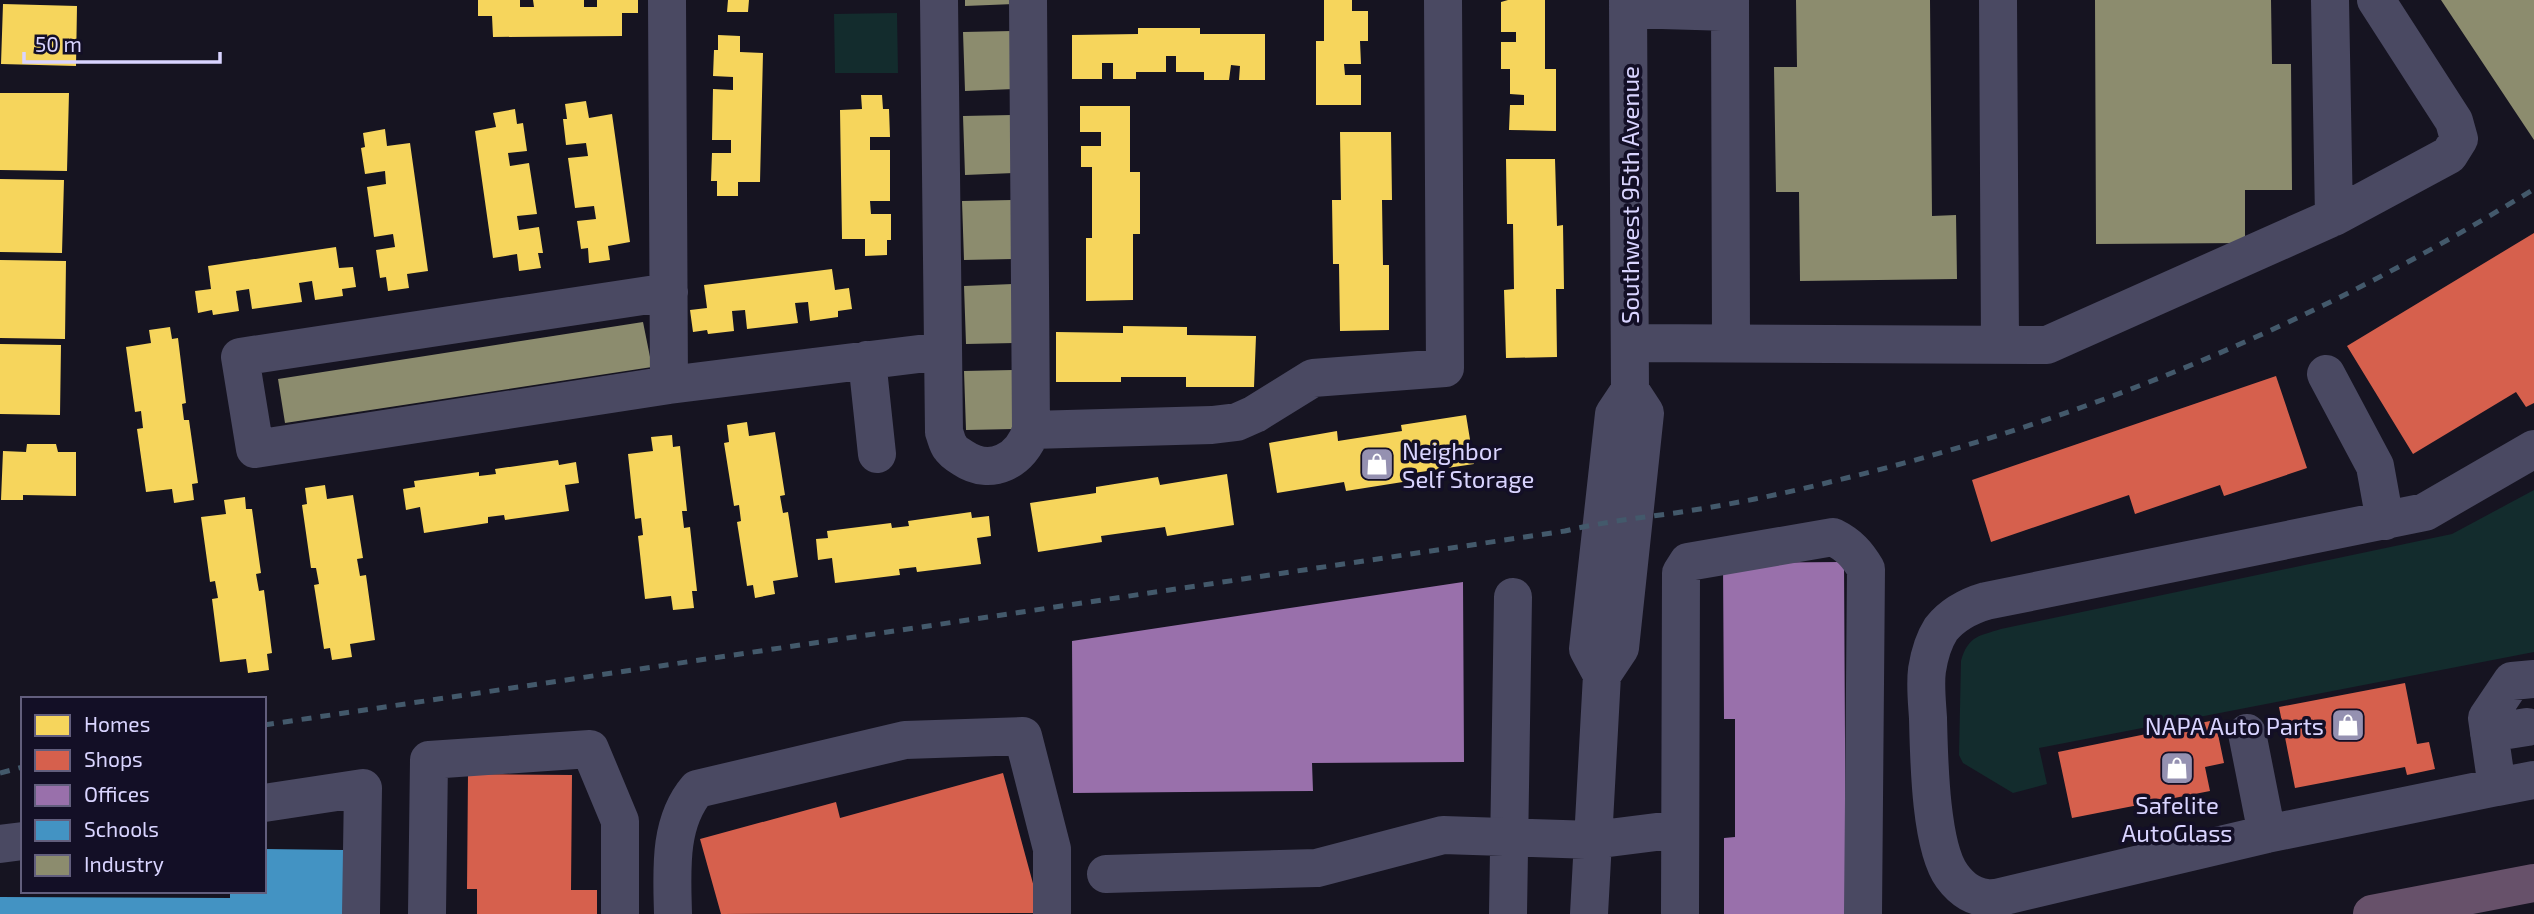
<svg xmlns="http://www.w3.org/2000/svg" width="2534" height="914" viewBox="0 0 2534 914" font-family="'Exo 2',sans-serif">
<rect width="100%" height="100%" fill="#161421"/>
<path fill="#132c2d" d="M897 13 898 73H835L834 14Z
M2534 490V652L2039 748 2047 784 2013 793 1963 763 1959 755 1961 661C1968 636 1979 636 2001 629L2452 534Z"/>
<path fill="#f6d55c" d="M478 0H520V7H534L533 0H584V7H597V0H638V13H622V36L493 37 492 16H478Z
M728 0H749L748 12H727Z
M1324 0H1352V11H1368V41H1360L1361 64H1344L1345 75H1361V105H1316V41H1324Z
M1508 0H1545V69H1556V131L1509 130 1510 105H1524V95L1510 94V69H1501V42H1516V32H1501V2Z
M3 4 77 6 76 66 1 64Z
M1138 28H1200V34H1265V80H1239L1240 66 1231 65 1229 80H1204V72H1176V56H1166V72H1136V79H1113V63H1102V79H1072V35L1138 34Z
M718 35 740 36V52L763 53 760 182H738V196H717V181H711L712 153H731V140H712L713 89 733 90V77L713 76 714 50H718Z
M0 93H69L67 171 0 170Z
M861 95H882L883 109H889L890 137H870V150H890V201H870L871 214H891V240H887V255L865 256V239H842L840 110 862 109Z
M586 101 589 118 612 114 630 242 608 246 610 260 589 263 588 248 581 249 577 221 596 219 594 206 575 208 568 158 588 156 586 143 566 145 563 119H567L565 104Z
M1080 106H1130V172H1140V234H1133V300L1086 301V238H1092V167H1081V146H1101V132H1080Z
M515 109 517 124 523 123 527 151 508 153 510 166 529 163 537 214 517 216 519 230 539 227 543 253H538L541 268 519 271 517 254 493 258 475 131 496 127 493 113Z
M385 129 387 146 410 143 428 271 407 274 409 288 388 291 386 277 380 278 376 250 395 247 393 234 374 237 367 187 386 184 385 171 365 174 361 148 365 147 363 133Z
M1340 132H1391L1392 200H1382L1383 265H1389V330L1340 331 1339 264H1333L1332 200H1341Z
M1506 159H1555L1557 226 1563 225 1564 289H1556L1557 357 1506 358 1504 290 1514 289 1513 224H1507Z
M0 179 64 180 62 253 0 252Z
M336 247 339 268 353 267 356 287 342 289 343 296 315 300 312 281 299 283 302 302 252 309 249 289 236 291 239 311 213 315 212 310 198 313 195 291 211 289 208 266Z
M0 260 66 261 65 339 0 338Z
M832 269 835 290 849 288 852 309 838 311V317L810 321 808 302 795 303 798 323 747 329 745 310 732 311 734 331 708 334 707 330 693 332 690 310 707 308 704 285Z
M1123 326 1187 327V335L1256 336 1254 387H1186V377H1121V382H1056V332L1123 333Z
M170 327 172 339 178 338 186 403 182 404 184 420H189L198 483 192 484 194 500 174 503 172 489 146 492 137 429 143 428 141 411 135 412 126 347 151 343 149 330Z
M0 344 61 345 60 415 0 414Z
M1466 415 1474 464 1407 474 1409 481 1346 491 1344 482 1277 493 1269 443 1337 431 1338 441 1402 431 1401 425Z
M747 422 749 436 775 432 785 495 780 496 783 513 788 512 798 577 773 581 775 594 755 598 753 585 747 586 737 522 741 521 739 505 734 506 724 443 729 442 727 425Z
M672 435 673 447 680 446 687 511H682L684 528 690 527 697 591H692L694 608 673 610 671 596 645 599 638 536 643 535 641 518 635 519 628 454 653 451 651 437Z
M27 444H56L58 452H76V496L23 495V500H1L3 451 26 452Z
M558 460 559 465 576 462 579 483 565 485 569 511 505 520 504 515 488 517V523L424 533 420 507 406 510 403 489 415 487 414 481 479 472V476L496 474 495 469Z
M1227 474 1234 525 1167 536 1165 527 1101 536 1102 542 1038 552 1030 503 1096 493V487L1158 477 1160 485Z
M325 485 327 499 353 495 363 558 357 559 360 576 366 575 375 640 350 644 352 657 332 660 330 648 324 649 314 585 319 584 316 568H311L302 505 307 504 305 488Z
M245 497 246 509H252L261 573 256 574 259 591 264 590 272 653 267 654 269 670 248 673 246 659 220 662 212 599 218 598 215 581 210 582 201 517 226 514 224 500Z
M971 512 972 518 989 516 991 536 977 538 981 564 917 572 916 567 899 569 900 575 835 583 832 558 818 560 816 539 828 538 827 531 891 523 892 528 909 526 908 521Z"/>
<path fill="#d6604d" d="M2534 233V403L2526 407 2516 392 2413 454 2347 346Z
M2276 376 2307 468 2224 496 2220 485 2135 514 2129 495 1991 542 1972 480Z
M2405 683 2417 744 2429 742 2435 769 2407 775 2405 767 2295 788 2279 707Z
M2215 720 2224 763 2205 767 2210 791 2072 818 2058 752Z
M1003 773 1041 913 721 914 700 839 836 802 840 818Z
M468 774 572 775 571 890H597V914H477V889H467Z"/>
<path fill="#9970ab" d="M1844 562 1846 914H1724V838L1735 837V719H1724L1723 563Z
M1463 582 1464 762 1312 763 1313 791 1073 793 1072 641Z"/>
<path fill="#4393c3" d="M264 849 344 850V914H0V897L230 898V891H264Z"/>
<path fill="#8c8c6e" d="M965 0H1014V4L965 6Z
M1796 0H1930L1932 216 1956 215 1957 279 1800 281 1799 192H1776L1774 67H1797Z
M2095 0H2271L2272 64H2291L2292 190H2245V243L2096 244Z
M2441 0H2534V140Z
M1012 31 1014 89 965 91 963 32Z
M1012 115 1014 173 965 175 963 116Z
M1012 200 1013 259 964 260 962 201Z
M1013 284 1015 343 966 344 964 286Z
M643 322 652 367 285 423 278 379Z
M1013 370 1014 429 966 430 964 371Z"/>
<g fill="none" stroke-linecap="round" stroke-linejoin="round">
<path stroke="#4a4962" stroke-width="38" d="M667 0 669 385
M939 0 944 432C946 437 947 443 950 447 953 452 958 455 963 458 991 477 1022 460 1031 430L1028 0
M1730 0 1731 343
M1998 0 2000 345
M1628 9 1730 12
M2334 217 2449 155 2459 139 2454 121 2376 0
M669 292 240 357 255 449 669 385 943 351
M1630 343 2047 345 2334 217 2330 0
M867 360 877 454
M2326 374 2375 466 2385 521
M1031 430 1212 425 1237 422 1255 414 1313 378 1445 368 1443 0
M2534 449 2425 512 1986 601C1969 606 1953 614 1941 629 1934 640 1929 657 1927 670 1925 685 1927 702 1928 718 1929 757 1930 846 1952 876 1963 891 1974 897 1992 899L2267 834 2497 787 2487 718 2512 681 2534 679
M1602 675 1588 649 1614 414 1630 390
M2247 733 2267 834
M2489 733 2527 727
M2497 787 2534 780
M264 803 363 788 361 914
M0 844 23 841
M1106 874 1317 868 1443 835 1593 840 1680 829
M427 914 429 760 590 749 620 821V914
M673 914C672 872 668 823 697 789L905 740 1023 736 1052 849V914
M1508 914 1513 597
M1589 914 1602 675 1620 648 1645 413 1630 390 1628 0
M1680 914 1681 573 1688 562 1833 537C1849 545 1857 554 1866 569L1863 914"/>
<path stroke="#67516a" stroke-width="38" d="M2372 914 2534 883"/>
<path stroke="#43596b" stroke-width="5" stroke-dasharray="10 9" stroke-linecap="butt" d="M264 725 1565 531C1602 522 1638 518 1675 513 1727 505 1779 495 1830 482 2081 422 2314 325 2534 189
M0 773 23 767"/>
</g>
<defs>
<g id="shop-square" transform="scale(1.75)"><rect x="-9" y="-9" width="18" height="18" rx="4" fill="#9591b1" stroke="#130f26"/><path d="M-5-2.5h2.3a2.7 3.5 0 0 1 5.4 0H5L5.5 6h-11ZM-1.5-2.5h3a1.5 2.3 0 0 0-3 0Z" fill="#fff"/></g>
</defs>
<g fill-rule="evenodd">
<use href="#shop-square" x="1377" y="464"/>
<use href="#shop-square" x="2348" y="725"/>
<use href="#shop-square" x="2177" y="768"/>
</g>
<g text-anchor="middle" dominant-baseline="central" stroke-width="7" stroke-linejoin="round" paint-order="stroke">
<g font-size="24" fill="#d9d4ff" stroke="#130f26">
<text transform="translate(1629 195) rotate(-90)">Southwest 95th Avenue</text>
</g>
<g font-size="24" fill="#d9d4ff" stroke="#130f26" text-anchor="start">
<text x="1402" y="450">Neighbor<tspan x="1402" dy="28">Self Storage</tspan></text>
<text x="2324" y="725" text-anchor="end">NAPA Auto Parts</text>
<text x="2177" y="804" text-anchor="middle">Safelite<tspan x="2177" dy="28">AutoGlass</tspan></text>
</g>
</g>
<rect x="21" y="697" width="245" height="196" fill="#130f26" stroke="#625e7d" stroke-width="2"/>
<rect x="35" y="715" width="35" height="21" fill="#f6d55c" stroke="#625e7d" stroke-width="2"/>
<text x="84" y="732" font-size="21" fill="#d9d4ff">Homes</text>
<rect x="35" y="750" width="35" height="21" fill="#d6604d" stroke="#625e7d" stroke-width="2"/>
<text x="84" y="767" font-size="21" fill="#d9d4ff">Shops</text>
<rect x="35" y="785" width="35" height="21" fill="#9970ab" stroke="#625e7d" stroke-width="2"/>
<text x="84" y="802" font-size="21" fill="#d9d4ff">Offices</text>
<rect x="35" y="820" width="35" height="21" fill="#4393c3" stroke="#625e7d" stroke-width="2"/>
<text x="84" y="837" font-size="21" fill="#d9d4ff">Schools</text>
<rect x="35" y="855" width="35" height="21" fill="#8c8c6e" stroke="#625e7d" stroke-width="2"/>
<text x="84" y="872" font-size="21" fill="#d9d4ff">Industry</text>
<path d="M24 52v10h196v-10" fill="none" stroke="#d9d4ff" stroke-width="3.5"/>
<text x="35" y="52" font-size="21" fill="#d9d4ff" stroke="#130f26" stroke-width="5" paint-order="stroke">50 m</text>
</svg>
